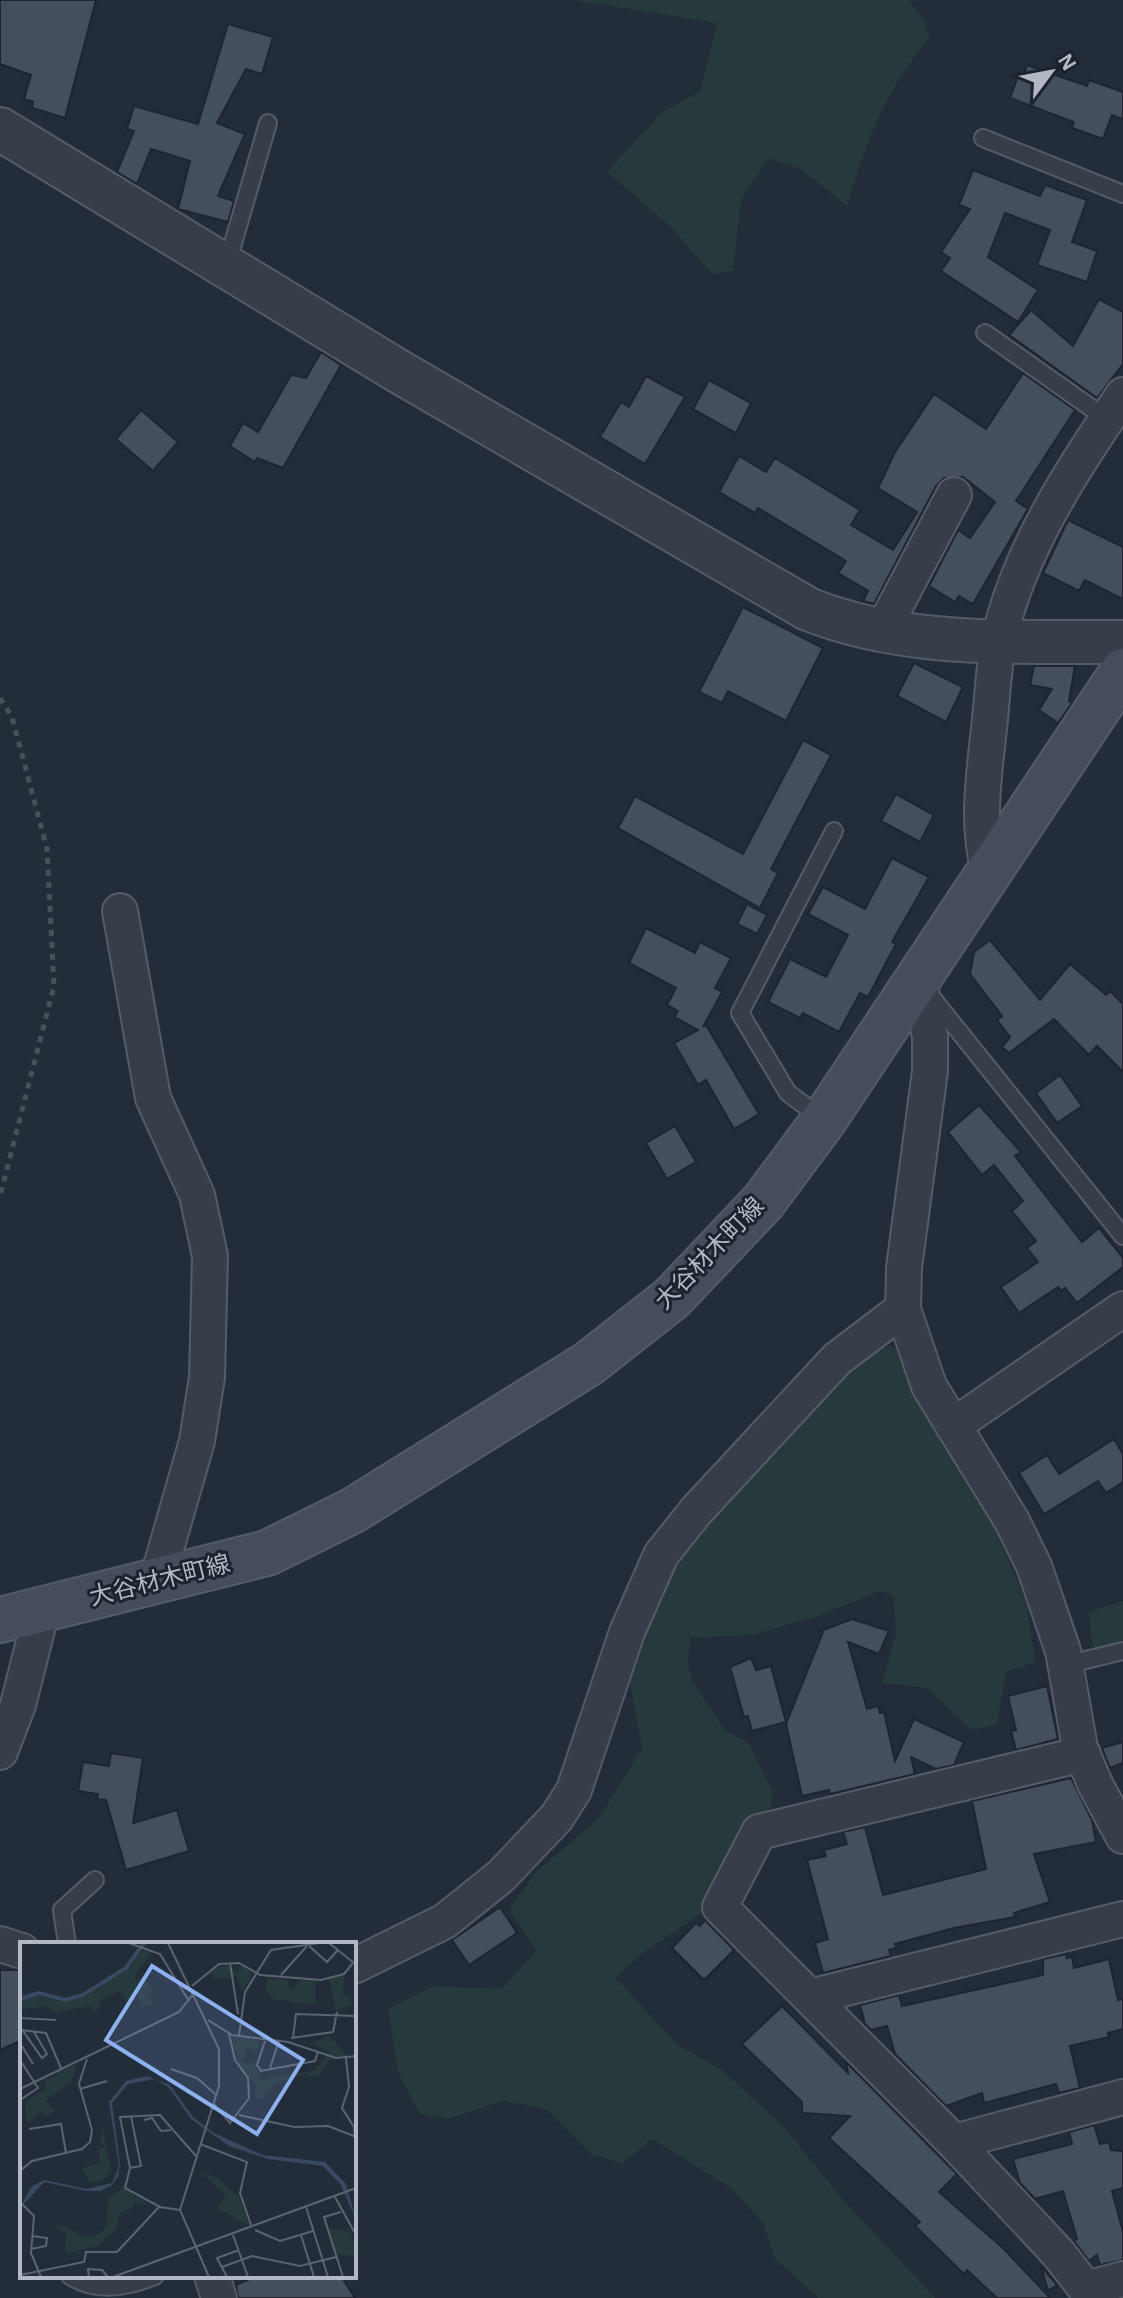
<svg xmlns="http://www.w3.org/2000/svg" width="1123" height="2298" viewBox="0 0 1123 2298" font-family="'Alegreya Sans','Noto Sans JP',sans-serif">
<rect width="100%" height="100%" fill="#232c39"/>
<path fill="#26393b" d="M573 0H909L924 21 930 37C882 96 869 136 847 206L801 169 769 158 741 200 733 271 712 274 670 226 607 172 662 112 700 91 717 23Z
M872 1341 902 1351 982 1501 1003 1547 1027 1605 1035 1662 1006 1672 997 1725 972 1730 927 1688 882 1683 896 1634 893 1595 880 1591 818 1616 752 1635 691 1638 688 1662 692 1681 725 1730 749 1744 773 1793 769 1817 738 1827 731 1864 705 1911 644 1952 616 1978 679 2046 721 2069 785 2128 839 2195 935 2298H818L775 2259 763 2223 730 2187 652 2139 622 2164 590 2153 546 2109 504 2101 447 2119 420 2114 398 2072 388 2009 434 1986 502 1989 536 1951 509 1909 535 1873 599 1818 642 1748 628 1672 640 1617 708 1517Z
M1123 1601V1643L1093 1652 1089 1612Z"/>
<path fill="#444f5d" stroke="#1e2530" stroke-width="2" d="M0 0H96L65 118 32 108 33 102 24 99 31 75 0 64Z
M228 24 273 37 262 74 246 69 217 123 245 134 218 196 234 201 228 222 178 209 190 161 151 149 137 184 117 172 134 131 127 129 134 106 198 124Z
M1027 65 1087 86 1089 80 1123 92V119L1112 115 1103 139 1072 128 1074 122 1010 98 1019 73 1024 75Z
M973 170 1040 196 1045 185 1087 200 1072 242 1097 251 1087 282 1037 265 1050 230 1005 213 988 257 1038 290 1018 322 941 271 950 258 941 252 970 209 959 205Z
M1099 299 1123 312V364L1097 398 1009 335 1031 310 1073 346Z
M321 352 341 365 283 468 257 458 255 462 230 446 243 423 258 432 291 375 306 378Z
M1023 373 1075 410 1016 501 1028 509 973 604 959 596 955 602 929 586 958 530 970 538 995 502 963 477 944 478 936 486 874 604 863 601 868 591 838 573 846 561 758 508 755 513 719 492 739 456 766 472 775 458 860 510 851 525 893 550 917 512 878 488 895 452 934 394 986 429Z
M646 376 685 397 645 464 600 437 621 402 629 407Z
M709 380 751 403 736 433 693 409Z
M141 410 178 442 153 471 116 439Z
M1068 520 1123 547V599L1085 580 1079 591 1043 573Z
M743 607 823 648 786 721 728 691 722 703 699 692Z
M914 663 963 687 946 722 897 696Z
M1034 666H1075L1069 701 1072 703 1058 723 1039 710 1052 689 1030 685Z
M803 740 831 755 771 869 778 873 760 908 618 828 635 796 743 854Z
M896 794 934 815 920 842 881 821Z
M892 858 929 877 892 942 896 944 868 997 860 993 839 1032 803 1013 800 1018 768 1002 790 959 826 977 848 935 808 914 823 887 865 909Z
M747 904 767 915 757 934 737 924Z
M646 928 695 953 700 942 731 958 715 988 722 992 703 1027 706 1025 759 1114 734 1129 706 1080 698 1085 674 1043 698 1030 674 1017 678 1011 667 1005 676 988 629 963Z
M990 940 1040 1000 1070 964 1106 995 1110 991 1123 1004V1072L1097 1046 1089 1055 1054 1019 1009 1053 1002 1047 1010 1037 997 1020 1002 1016 970 974 974 952Z
M1060 1075 1082 1106 1057 1123 1036 1093Z
M979 1105 1021 1152 1015 1156 1082 1242 1099 1228 1123 1258V1267L1077 1303 1065 1288 1061 1291 1058 1287 1019 1313 1001 1287 1038 1262 1027 1248 1036 1241 1012 1211 1023 1201 994 1165 982 1175 948 1132Z
M675 1126 696 1162 667 1179 646 1143Z
M1114 1439 1123 1454V1482L1106 1493 1098 1481 1044 1514 1019 1473 1047 1455 1059 1474Z
M852 1619 889 1631 879 1654 848 1642 867 1709 878 1706 880 1713 884 1712 895 1761 914 1719 964 1742 954 1765 936 1769 911 1757 915 1774 830 1794 829 1790 802 1796 786 1724 823 1632 821 1631Z
M751 1658 756 1670 771 1666 786 1722 752 1731 748 1716 744 1717 730 1667Z
M1047 1686 1058 1739 1016 1750 1011 1731 1016 1730 1008 1696Z
M1123 1742V1763L1110 1768 1102 1748Z
M111 1753 143 1758 133 1823 177 1810 189 1851 126 1870 106 1800 97 1799 98 1794 78 1791 83 1762 109 1766Z
M1071 1778 1092 1820 1096 1842 1034 1854 1050 1902 1014 1913 1015 1917 954 1928 895 1944 896 1948 889 1950 891 1956 823 1973 815 1943 828 1939 807 1860 826 1856 824 1850 847 1844 843 1832 865 1827 883 1895 986 1869 972 1801Z
M500 1907 517 1933 469 1965 452 1940Z
M705 1920 734 1950 704 1980 672 1948 696 1923 700 1926Z
M1066 1954 1067 1958 1072 1957 1074 1968 1109 1959 1118 2000 1123 1999V2029L1108 2033 1109 2037 1070 2046 1080 2088 1059 2093 1056 2084 984 2103 982 2093 946 2106 895 2054 887 2026 871 2030 865 2024 860 2005 899 1995 902 2006 1043 1975V1959Z
M0 1970H22V2040L0 2050Z
M782 2006 848 2073 846 2062 957 2174 939 2192 1003 2248 1050 2298H997L967 2270 964 2274 915 2226 920 2222 829 2138 850 2116 802 2113V2102L742 2044Z
M1094 2125 1100 2144 1109 2142 1111 2150 1123 2151V2188L1112 2191 1123 2232V2260L1100 2265 1097 2255 1089 2261 1074 2241 1077 2239 1063 2191 1035 2199 1020 2183 1013 2159 1072 2144 1069 2132Z
M1041 2266 1057 2285 1048 2291Z
M257 2276H341L355 2298H238L236 2285Z"/>
<g fill="none" stroke-linecap="round" stroke-linejoin="round">
<g stroke="#555c67" stroke-width="20">
<path id="service" d="M983 138 1123 194
M227 264 268 123
M985 333 1107 419
M929 994 1123 1236
M823 1119 788 1093 740 1013 834 831
M1065 1665 1123 1651
M67 1944 62 1910 95 1880
M70 2276C96 2293 128 2287 155 2276"/>
</g>
<g stroke="#555c67" stroke-width="38">
<path id="minor" d="M881 633 954 495
M989 871C977 826 983 783 988 737 993 698 993 654 1005 616 1029 535 1076 464 1123 395
M120 911 153 1098 197 1195 210 1256 207 1377 197 1441 156 1584
M919 981 930 1036V1071L904 1268 903 1309 929 1386 1012 1521 1034 1566 1063 1651 1080 1748 1095 1784 1123 1836
M953 1426 1123 1309
M0 1752 18 1705 42 1610
M1083 1754 759 1832 720 1907 954 2142 1058 2253 1093 2298
M0 1944 22 1951
M354 1966 445 1921 501 1876 557 1817 574 1790 627 1632 661 1555 696 1511 837 1359 903 1309
M810 1997 1123 1919
M954 2142 1123 2097
M212 2276 219 2298
M1086 2289 1123 2279"/>
</g>
<g stroke="#555c67" stroke-width="46">
<path id="tertiary" d="M0 129 398 371 808 609C908 649 1017 641 1123 642"/>
</g>
<g stroke="#555c67" stroke-width="48">
<path id="secondary" d="M0 1620 267 1553 352 1511 588 1364 672 1298 763 1202 824 1120 1123 671"/>
</g>
<path stroke="#435457" stroke-width="5" stroke-dasharray="6 6" stroke-linecap="butt" d="M0 698 12 717 47 849 54 986 0 1196"/>
<use href="#service" stroke="#373e49" stroke-width="16"/>
<use href="#minor" stroke="#373e49" stroke-width="34"/>
<use href="#tertiary" stroke="#373e49" stroke-width="42"/>
<use href="#secondary" stroke="#454d5c" stroke-width="44"/>
</g>
<g text-anchor="middle" dominant-baseline="central" stroke-width="6" stroke-linejoin="round" paint-order="stroke">
<g font-size="24" fill="#b2b9c5" stroke="#1c232e">
<text transform="translate(710 1254) rotate(-46)">大谷材木町線</text>
<text transform="translate(160 1581) rotate(-14)">大谷材木町線</text>
</g>
</g>
<g transform="translate(20 1942)">
<rect width="336" height="336" fill="#232c39"/>
<path d="M122 7 132 11 114 35 127 39 134 51 128 54 133 63 122 65 117 52 106 60 100 49 81 58 75 72 71 64 36 70 26 64 0 68V59L15 53 43 60 69 52 110 26ZM208 23 216 31 222 24 233 31 222 50 216 34 193 37V27ZM324 34 323 53 330 55 332 63 316 69 309 37ZM247 36 267 38 270 48 281 38H295V63L252 57 245 46ZM309 93 327 114 311 117 297 136 283 132 253 143 242 157 234 155 236 143 218 122 212 94 237 98 239 105 233 109 227 105 222 120 235 121 241 138 295 128 309 110 293 101ZM57 123 50 141 25 159 35 170 26 174 22 169 7 183 5 160 26 146 25 138 18 137 38 135 36 130ZM82 182 91 229 82 239 70 241 61 226 79 222V207L86 205 81 202ZM180 230 194 234 218 253 230 284 197 266 206 253ZM103 246 129 263 113 260V266L100 271 96 287 77 304 45 312 46 293 36 284H47L62 295 79 292 87 283 88 256ZM309 286 331 290 336 314 317 313Z" fill="#26393b"/>
<path d="M127 134 150 143 173 175 194 191 242 213 305 220 326 242 336 278 321 243 303 224 248 217 209 204 171 177 149 146 135 137 108 142 92 161 100 222 98 234 92 243 80 249H66L24 240 0 266 11 245 24 238 67 247 92 241 99 224 89 160 106 139Z" fill="#394961"/>
<path fill="none" stroke="#394961" stroke-width="4" d="M0 57 19 51 45 58 63 53 106 26 124 1"/>
<path fill="none" stroke="#5c6471" stroke-width="2" d="M76 1H109L140 12 169 59M148 1 199 107V144L160 268 189 335M309 1 334 21M289 4 307 20 318 8M210 21 218 72M261 33 287 4M172 44 199 22 219 21 240 33 301 38 324 32 333 21M0 76 36 78M188 78 212 93 268 100 316 116 336 114M1 88 26 91 41 126M3 89 22 116 27 112 14 90M219 94 225 50 251 8 299 1M271 96 313 90 317 70M273 96 276 72 336 74M245 99 237 123 241 129 295 119 298 110M0 101 13 122M326 116 329 145 322 166 334 185 336 210M0 118 18 146 0 158M250 126 259 99M151 127 177 136 196 153M0 147 159 70 173 52M60 147 87 139M193 161 210 181 229 156 228 136 215 118 209 92M219 173 274 185 308 184 334 194M124 178 132 176 141 189 151 188M9 187 41 182 46 211M180 202 227 220 220 251 231 283M110 226 121 224 111 174M0 229 12 219 62 207 70 200 72 188 59 142 67 117M315 255 336 293M0 260 14 274 11 311 21 335M286 265 308 335M160 268 140 265 105 246 110 226 100 175 140 173 176 214M321 270 304 275 323 335M235 288 260 299 293 289M213 293 228 335M281 293 294 335M11 307 26 304 27 296 12 294M202 325 232 314 280 324 316 315M0 333 64 320 66 310H97L139 265M69 335 68 327 82 328 88 335M93 335 336 246M207 335 197 316 219 308"/>
<path fill="#8bb1f1" fill-opacity="0.15" stroke="#8bb1f1" stroke-width="4" d="M132 24 283 118 237 192 86 98Z"/>
<rect width="336" height="336" fill="none" stroke="#b2b9c5" stroke-width="4"/>
</g>
<g transform="translate(1051 72) rotate(58)" stroke="#1c232e" stroke-width="6" paint-order="stroke">
<path d="M0-6L14 30L0 20L-14 30Z" fill="#b2b9c5"/>
<text y="-12" font-size="22" font-weight="bold" text-anchor="middle" fill="#b2b9c5">N</text>
</g>
</svg>
